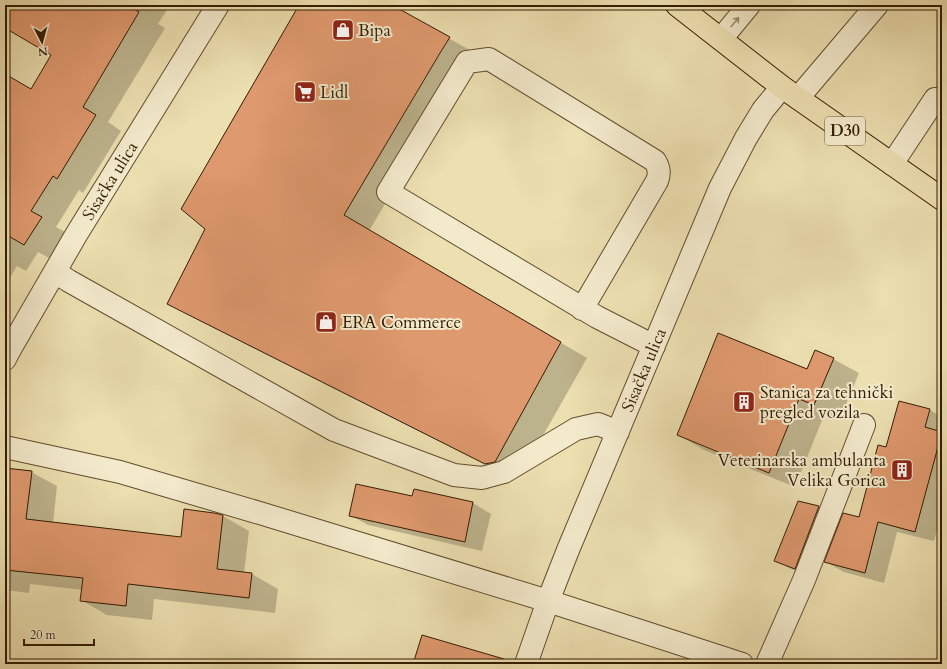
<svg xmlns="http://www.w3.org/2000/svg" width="947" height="669" viewBox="0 0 947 669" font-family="Cardo,serif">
<rect width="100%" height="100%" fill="#ecdfb0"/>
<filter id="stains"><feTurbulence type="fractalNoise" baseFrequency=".005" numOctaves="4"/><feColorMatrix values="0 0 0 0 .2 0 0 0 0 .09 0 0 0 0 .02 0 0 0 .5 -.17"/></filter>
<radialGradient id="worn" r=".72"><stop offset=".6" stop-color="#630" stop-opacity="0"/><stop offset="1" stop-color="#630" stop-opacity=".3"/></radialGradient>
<path fill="#0003" d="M5 5H170L158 24 165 28 108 122 121 131 83 193 79 190 56 227 67 233 51 259 38 252 26 271 17 266 5 286V74L31 90 53 55 5 26Z
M300 5H390L475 53 466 67 369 231 587 358 520 476 512 478 194 318 169 303 207 228Z
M833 359 859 373 840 419 825 413 795 487 704 450 678 435 807 370Z
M900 402 930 410 942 417V512L934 541 897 532 884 583 844 572 826 562 859 518 887 448Z
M5 469 31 472 57 486 53 523 182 538 214 514 223 516 249 531 244 573 252 574 278 589 275 613 154 599 152 620 107 615 81 600 83 590 30 584 29 593 5 590Z
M414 490 473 503 491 514 482 551 368 525 350 515 413 497Z
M799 502 819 507 832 515 809 576 789 568 775 560Z"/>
<path fill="#df996e" stroke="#331c02" d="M5 5H127L139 12 83 107 96 115 57 179 53 176 31 211 42 217 24 245 5 234V74L31 89 51 55 5 28Z
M299 5H392L450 37 440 53 344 215 561 342 495 462 485 464 167 304 205 229 181 209Z
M718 333 807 369 815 350 834 358 814 405 799 399 769 473 677 435Z
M899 401 930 409 925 427 942 432 915 532 878 522 865 573 824 562 843 513 859 517 878 445 886 447Z
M5 468 32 471 26 519 181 537 184 509 214 513 223 515 217 569 252 573 249 598 128 584 126 606 80 601 83 578 5 570Z
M356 484 412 496 414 489 473 502 465 542 349 516Z
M798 501 819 506 795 569 774 561Z
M422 635 504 659 503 664H413Z"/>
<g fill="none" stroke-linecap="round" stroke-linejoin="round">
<g stroke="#614d2e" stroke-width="24">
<path id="minor" d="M721 39 749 5
M798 98 877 5
M892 164 935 99 942 103
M55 272 69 281 334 430 454 475 482 478 504 472 576 429 598 424 618 432
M582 309 657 181C660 173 659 168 655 161L489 59 467 62 388 192 597 317 654 346
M5 359 9 351 76 235 218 5
M5 447 120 472 263 514 548 601 742 664
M526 664 548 601 568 550 720 188 746 138 763 110 782 87
M767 664 804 580 864 425"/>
</g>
<g stroke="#331c02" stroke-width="24">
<path id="major" d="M677 5 782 87 942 199"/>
</g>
<use href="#minor" stroke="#f3eacc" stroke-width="22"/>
<use href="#major" stroke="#ecdfb0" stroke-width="22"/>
</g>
<defs><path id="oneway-shaft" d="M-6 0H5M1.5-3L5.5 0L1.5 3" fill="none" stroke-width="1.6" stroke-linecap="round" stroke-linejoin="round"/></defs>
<use stroke="#9d8d71" href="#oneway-shaft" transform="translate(735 22) rotate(-50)"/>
<defs>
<g id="shop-square" transform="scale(1.15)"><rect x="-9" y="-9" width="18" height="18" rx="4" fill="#8f2418" stroke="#f3eacc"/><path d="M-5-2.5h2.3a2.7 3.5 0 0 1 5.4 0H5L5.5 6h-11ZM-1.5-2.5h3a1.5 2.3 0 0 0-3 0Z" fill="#fff"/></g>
<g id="supermarket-square" transform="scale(1.15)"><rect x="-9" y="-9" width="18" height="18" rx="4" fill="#8f2418" stroke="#f3eacc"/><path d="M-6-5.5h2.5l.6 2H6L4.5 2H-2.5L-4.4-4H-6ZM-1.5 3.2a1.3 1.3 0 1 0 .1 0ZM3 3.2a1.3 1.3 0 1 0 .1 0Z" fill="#fff"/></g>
<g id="building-square" transform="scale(1.15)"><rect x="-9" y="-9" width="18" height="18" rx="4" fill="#8f2418" stroke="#f3eacc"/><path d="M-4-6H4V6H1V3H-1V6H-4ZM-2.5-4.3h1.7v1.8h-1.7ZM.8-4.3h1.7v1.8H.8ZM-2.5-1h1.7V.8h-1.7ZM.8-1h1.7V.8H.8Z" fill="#fff"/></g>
</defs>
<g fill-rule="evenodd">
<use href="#shop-square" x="343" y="30"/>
<use href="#supermarket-square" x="305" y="92"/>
<use href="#shop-square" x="326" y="322"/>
<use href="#building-square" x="744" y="402"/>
<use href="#building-square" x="902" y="470"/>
</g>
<g text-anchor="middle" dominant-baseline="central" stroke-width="4" stroke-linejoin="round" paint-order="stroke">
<rect fill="#f3eacc" stroke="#6d5a3f" stroke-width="1" x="825" y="117" width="40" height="28" rx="3"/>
<g font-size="16" font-weight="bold" fill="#331c02">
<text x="845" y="131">D30</text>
</g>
<g font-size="17" fill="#331c02" stroke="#f3eacc" text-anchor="start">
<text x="358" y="30">Bipa</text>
<text x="320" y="92">Lidl</text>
<text x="342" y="322">ERA Commerce</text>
<text x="760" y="392">Stanica za tehnički<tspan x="760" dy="20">pregled vozila</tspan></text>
<text x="886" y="460" text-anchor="end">Veterinarska ambulanta<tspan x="886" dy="20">Velika Gorica</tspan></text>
</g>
<g font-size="17" fill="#331c02" stroke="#f3eacc">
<text transform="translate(110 181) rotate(-58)">Sisačka ulica</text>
<text transform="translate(644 370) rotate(-67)">Sisačka ulica</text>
</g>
</g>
<rect width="947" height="669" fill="none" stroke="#ecdfb0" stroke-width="20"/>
<rect x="6" y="6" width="935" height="657" fill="none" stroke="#331c02" stroke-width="2"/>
<rect x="10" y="10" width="927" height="649" fill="none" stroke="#331c02"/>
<g transform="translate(42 42) rotate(174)" stroke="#f3eacc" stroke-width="3" paint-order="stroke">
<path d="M0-3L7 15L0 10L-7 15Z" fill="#331c02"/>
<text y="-6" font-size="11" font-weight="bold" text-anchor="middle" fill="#331c02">N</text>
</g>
<path d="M24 639v6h70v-6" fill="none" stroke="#331c02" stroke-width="2"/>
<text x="30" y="639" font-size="12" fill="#331c02" stroke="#f3eacc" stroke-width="3" paint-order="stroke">20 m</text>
<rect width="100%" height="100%" filter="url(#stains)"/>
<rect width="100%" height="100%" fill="url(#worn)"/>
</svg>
